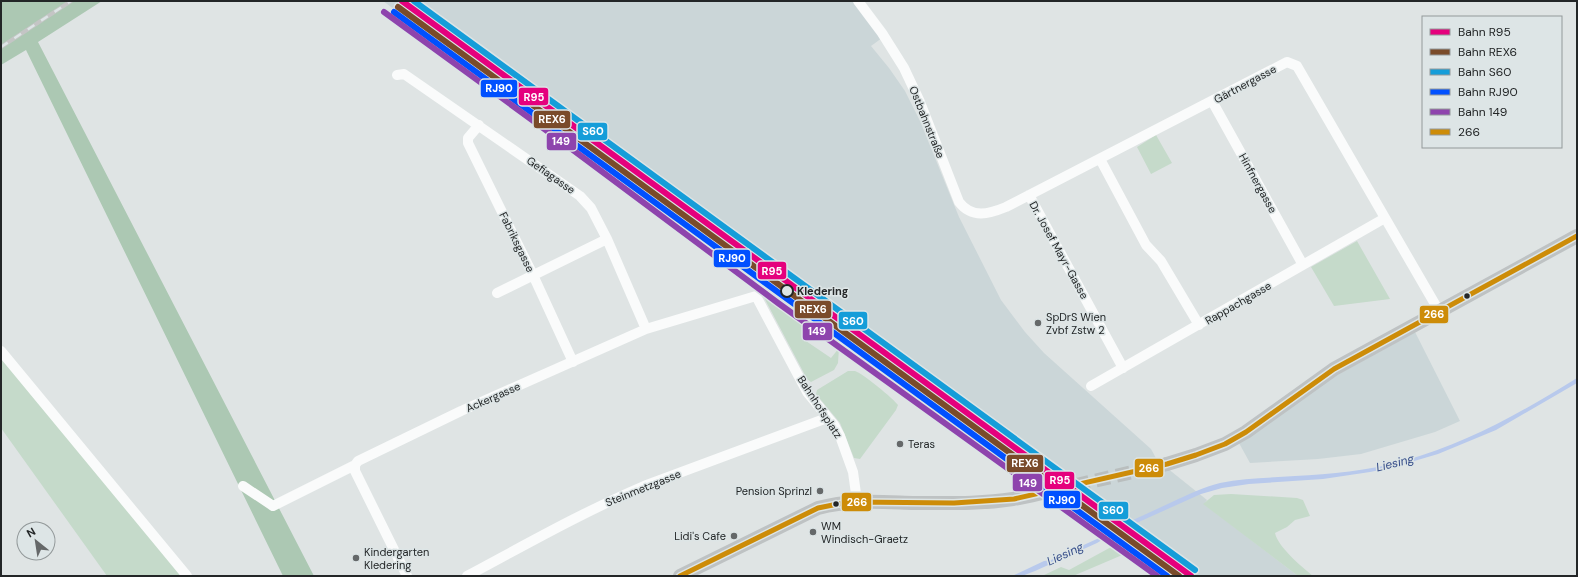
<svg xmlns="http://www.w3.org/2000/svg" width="1578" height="577" viewBox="0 0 1578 577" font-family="'DM Sans',sans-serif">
<rect width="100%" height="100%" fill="#dfe4e4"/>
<path fill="#cbd6d8" d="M383 1H854L882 38 871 46 889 68 905 91 920 121 959 217 1001 300 1025 332 1044 353 1151 449 1157 460 1207 500 1204 504 1298 576H1174L1032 473 829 330Z
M1415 332 1460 421 1435 432 1361 454 1318 459 1250 463 1239 443 1312 389Z"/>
<path fill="#c5daca" d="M1156 135 1172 163 1151 174 1137 147Z
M1357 241 1390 299 1334 306 1311 267Z
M770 286 807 313 801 320 808 332 803 339 831 358 839 348 838 363 834 370 811 382 807 379 760 290Z
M1 351 187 576H107L1 428Z
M848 371C850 371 852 371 855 371 862 373 894 399 898 405L896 410 860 459 854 458 840 423 816 394 817 390Z
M1231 494 1297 498 1303 500 1310 516 1295 520 1287 527 1275 533C1278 547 1301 566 1313 576H1298L1203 504 1214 495Z
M1124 540 1174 576H1171L1134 547 1127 553 1073 576H1042L1061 567 1069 570Z"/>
<path fill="#acc8b3" d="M1 1H102L38 42 314 576H283L26 50 1 65Z"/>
<path fill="#b8c9ec" d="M1577 378V383L1496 430 1438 454 1394 467 1370 472 1323 479 1249 484 1222 488 1201 494 1112 534 1097 543 1035 571 1022 576H1012L1044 561 1051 560 1099 538 1109 531C1130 521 1151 512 1172 502 1187 495 1203 487 1220 483 1244 478 1270 478 1295 476 1331 474 1368 471 1403 461 1468 443 1520 413 1577 378Z"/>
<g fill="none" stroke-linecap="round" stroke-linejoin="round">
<path stroke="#b9bebe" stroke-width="14" stroke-dasharray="14 7" stroke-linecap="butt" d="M1055 490 1167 464"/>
<path stroke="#fafbfb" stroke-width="10" d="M858 1 882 33 904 68 920 102 959 202C972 219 989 214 1006 207L1287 62 1297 66 1439 311
M397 75 404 74 580 196 591 208 607 239 646 329
M1212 101 1303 265
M479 125 468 138V143L533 275 573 362
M1100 159 1146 245 1161 261 1199 325
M1029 195 1123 368
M497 293 607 239
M1 351 187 576
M1091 386 1385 218
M355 465V471L407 576
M243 486 273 506 355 465 358 461 461 411 646 329 756 296 807 392 834 425 840 436 853 472 857 501
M467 576C525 545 583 512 644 486L827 418"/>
<path stroke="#bec2c3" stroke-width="14" d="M1167 464 1196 455 1225 444 1246 432 1334 369 1577 236
M680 576 818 508C851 499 881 502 915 503 948 503 981 504 1013 499 1027 497 1041 493 1055 490"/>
<g stroke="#c4c5c5" stroke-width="4">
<path id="rail" d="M1 47 71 1"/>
</g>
<use href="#rail" stroke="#dde5e6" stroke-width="2.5" stroke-dasharray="8" stroke-linecap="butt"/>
<g stroke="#dde5e6" stroke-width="8">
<path id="bus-1" d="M680 576 818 508 838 504 856 502 954 503 1014 499 1167 464 1196 455 1225 444 1246 432 1334 369 1577 236"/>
</g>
<use href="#bus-1" stroke="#cd8c08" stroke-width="5"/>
<g stroke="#dde5e6" stroke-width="9">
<path id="rail-1" d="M402 1 1191 576"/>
</g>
<g stroke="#dde5e6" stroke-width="9">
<path id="rail-2" d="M398 7 1179 576"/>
</g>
<g stroke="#dde5e6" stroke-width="9">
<path id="rail-3" d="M414 1 1195 570"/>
</g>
<g stroke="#dde5e6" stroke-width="9">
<path id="rail-4" d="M394 12 1167 576"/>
</g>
<g stroke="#dde5e6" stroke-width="9">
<path id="rail-5" d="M384 12 565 144 778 303 1157 576"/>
</g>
<use href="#rail-1" stroke="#e5007d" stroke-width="6"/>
<use href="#rail-2" stroke="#7a4b2a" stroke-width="6"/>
<use href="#rail-3" stroke="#159dd9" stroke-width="6"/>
<use href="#rail-4" stroke="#0050ff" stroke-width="6"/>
<use href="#rail-5" stroke="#8e44ad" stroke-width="6"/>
</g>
<circle fill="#dde5e6" stroke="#232627" stroke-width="2" cx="787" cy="291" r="6"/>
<g fill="#232627" stroke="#dde5e6" stroke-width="1.5">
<circle cx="1467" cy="296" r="3.5"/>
<circle cx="836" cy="504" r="3.5"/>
</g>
<g fill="#656869" stroke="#dde5e6" stroke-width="1.5">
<circle cx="1038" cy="323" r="4"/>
<circle cx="900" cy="444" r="4"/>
<circle cx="820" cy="491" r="4"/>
<circle cx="813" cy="532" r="4"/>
<circle cx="734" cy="536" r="4"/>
<circle cx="356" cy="558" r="4"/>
</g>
<g text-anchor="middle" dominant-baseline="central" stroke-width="3" stroke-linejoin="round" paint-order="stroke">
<g font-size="11" fill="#232627" stroke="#dde5e6">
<text transform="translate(1245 84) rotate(-28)">Gärtnergasse</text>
<text transform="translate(927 122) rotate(68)">Ostbahnstraße</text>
<text transform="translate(551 175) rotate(35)">Gefiagasse</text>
<text transform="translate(1258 183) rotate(61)">Hinfnergasse</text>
<text transform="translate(517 242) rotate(64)">Fabriksgasse</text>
<text transform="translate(1059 250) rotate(61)">Dr. Josef Mayr-Gasse</text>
<text transform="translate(1238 303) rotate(-30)">Rappachgasse</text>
<text transform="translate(493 397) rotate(-24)">Ackergasse</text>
<text transform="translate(820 407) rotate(57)">Bahnhofsplatz</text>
<text transform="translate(643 488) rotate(-22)">Steinmetzgasse</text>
</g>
<g font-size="11" font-weight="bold" fill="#232627" stroke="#dde5e6" text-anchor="start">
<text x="797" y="291">Kledering</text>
</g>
<g font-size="11" fill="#232627" stroke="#dde5e6" text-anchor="start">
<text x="1046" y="317">SpDrS Wien<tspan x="1046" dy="13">Zvbf Zstw 2</tspan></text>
<text x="908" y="444">Teras</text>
<text x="812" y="491" text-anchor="end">Pension Sprinzl</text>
<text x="821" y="526">WM<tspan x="821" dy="13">Windisch-Graetz</tspan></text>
<text x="726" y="536" text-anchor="end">Lidi's Cafe</text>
<text x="364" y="552">Kindergarten<tspan x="364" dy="13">Kledering</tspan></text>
</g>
<g font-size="12" font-style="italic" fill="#344b88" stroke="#dde5e6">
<text transform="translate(1395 463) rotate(-14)">Liesing</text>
<text transform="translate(1065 554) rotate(-25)">Liesing</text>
</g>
</g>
<g stroke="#dde5e6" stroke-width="1.5">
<rect x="480" y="79" width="38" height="19" rx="4" fill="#0050ff"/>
<rect x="518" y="87" width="31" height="19" rx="4" fill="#e5007d"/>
<rect x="533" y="110" width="38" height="19" rx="4" fill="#7a4b2a"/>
<rect x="577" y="122" width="31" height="19" rx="4" fill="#159dd9"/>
<rect x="546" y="132" width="31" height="19" rx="4" fill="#8e44ad"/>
<rect x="713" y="249" width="38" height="19" rx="4" fill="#0050ff"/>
<rect x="757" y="261" width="30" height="19" rx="4" fill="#e5007d"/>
<rect x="794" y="300" width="38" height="19" rx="4" fill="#7a4b2a"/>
<rect x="1419" y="305" width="30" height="19" rx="4" fill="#cd8c08"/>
<rect x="838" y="311" width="30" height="19" rx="4" fill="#159dd9"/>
<rect x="802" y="322" width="31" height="19" rx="4" fill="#8e44ad"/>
<rect x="1006" y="454" width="38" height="19" rx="4" fill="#7a4b2a"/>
<rect x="1134" y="458" width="30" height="20" rx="4" fill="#cd8c08"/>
<rect x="1044" y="471" width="31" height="19" rx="4" fill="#e5007d"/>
<rect x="1012" y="473" width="31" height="19" rx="4" fill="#8e44ad"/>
<rect x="1043" y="490" width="38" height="19" rx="4" fill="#0050ff"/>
<rect x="841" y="492" width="31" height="20" rx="4" fill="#cd8c08"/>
<rect x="1098" y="501" width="31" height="19" rx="4" fill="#159dd9"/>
</g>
<g font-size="11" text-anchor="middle" font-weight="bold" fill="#fff">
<text x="499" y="92">RJ90</text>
<text x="534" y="101">R95</text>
<text x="552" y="123">REX6</text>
<text x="593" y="135">S60</text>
<text x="561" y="145">149</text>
<text x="732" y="262">RJ90</text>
<text x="772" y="275">R95</text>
<text x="813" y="313">REX6</text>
<text x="1434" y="318">266</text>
<text x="853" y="325">S60</text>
<text x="817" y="335">149</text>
<text x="1025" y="467">REX6</text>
<text x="1149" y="472">266</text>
<text x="1060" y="484">R95</text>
<text x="1028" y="487">149</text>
<text x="1062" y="504">RJ90</text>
<text x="857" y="506">266</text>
<text x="1113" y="514">S60</text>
</g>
<rect width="1578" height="577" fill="none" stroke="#232627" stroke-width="4"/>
<rect x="1422" y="16" width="140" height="132" fill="#dde5e6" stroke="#93999a"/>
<rect x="1430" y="29" width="20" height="6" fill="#e5007d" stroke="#93999a"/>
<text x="1458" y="36" font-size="12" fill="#232627">Bahn R95</text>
<rect x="1430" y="49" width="20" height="6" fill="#7a4b2a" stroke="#93999a"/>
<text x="1458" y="56" font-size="12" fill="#232627">Bahn REX6</text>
<rect x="1430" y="69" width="20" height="6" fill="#159dd9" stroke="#93999a"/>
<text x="1458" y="76" font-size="12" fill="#232627">Bahn S60</text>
<rect x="1430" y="89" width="20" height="6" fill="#0050ff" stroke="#93999a"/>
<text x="1458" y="96" font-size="12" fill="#232627">Bahn RJ90</text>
<rect x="1430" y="109" width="20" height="6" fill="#8e44ad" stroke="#93999a"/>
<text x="1458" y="116" font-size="12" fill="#232627">Bahn 149</text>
<rect x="1430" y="129" width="20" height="6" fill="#cd8c08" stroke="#93999a"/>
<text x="1458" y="136" font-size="12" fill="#232627">266</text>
<g transform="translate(36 541) rotate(330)"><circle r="19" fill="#dde5e6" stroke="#93999a"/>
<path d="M0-3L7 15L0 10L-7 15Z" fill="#656869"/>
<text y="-6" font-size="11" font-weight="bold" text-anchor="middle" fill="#232627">N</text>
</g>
</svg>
